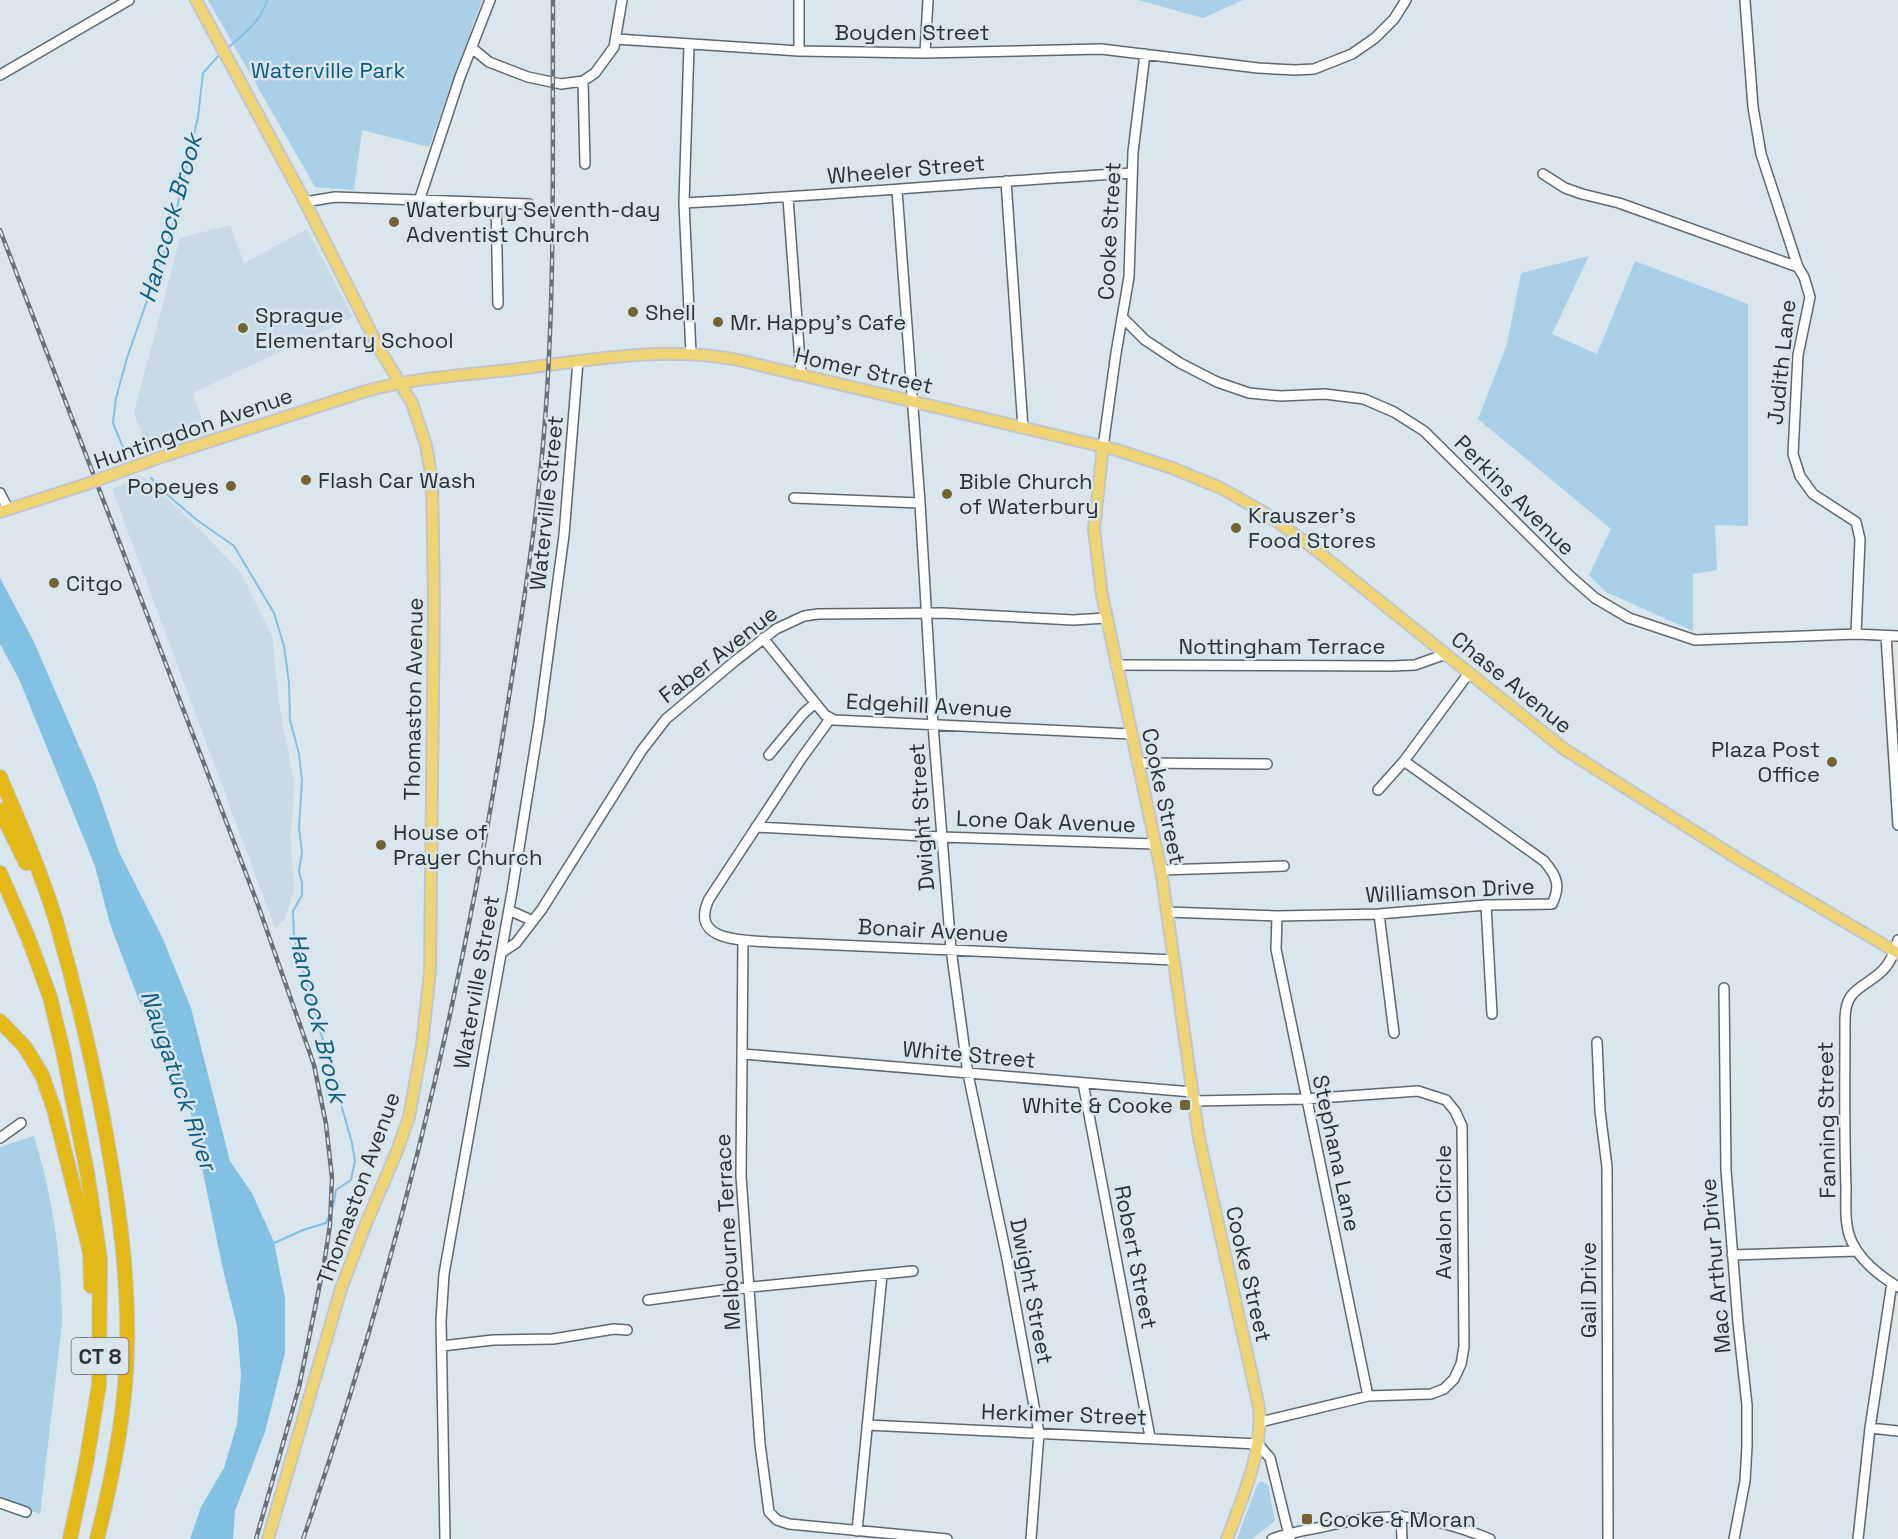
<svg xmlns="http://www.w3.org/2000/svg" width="1898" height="1539" viewBox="0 0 1898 1539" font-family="'Space Grotesk',sans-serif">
<rect width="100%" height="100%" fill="#dae6ed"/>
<path fill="#c7dae6" d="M230 225 244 263 307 229 353 317 193 393 206 431 148 450 134 413 180 238Z
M143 476 201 531 241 573 272 636 280 710 294 782 291 838 294 889 285 919 275 928 112 489Z"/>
<path fill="#a9d0e7" d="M208 0H482L429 147 362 130 354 190 315 187Z
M1138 0H1243L1203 18Z
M1589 256 1552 334 1597 354 1635 261 1748 304V526L1715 525 1717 570 1693 574V631L1606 592 1589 575 1611 529 1478 419 1507 344 1521 273Z
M34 1136C53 1198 62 1260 62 1324L40 1514 0 1500V1147Z
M1261 1481 1268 1485 1275 1521 1252 1539H1237L1257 1485Z"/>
<path fill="#82c0e4" d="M0 578 34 642 95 783 119 852 163 939 191 1008 230 1161 252 1193 274 1242 285 1298V1353L265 1432 235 1511 233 1539H190L201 1507 224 1468 237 1424 241 1375 237 1326 222 1265 191 1114 138 998 110 924 95 866 19 679 0 644Z"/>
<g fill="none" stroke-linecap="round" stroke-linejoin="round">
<path stroke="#82c0e4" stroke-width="2" d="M225 50C242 36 261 22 267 0
M128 452 122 445 113 423 116 398 127 358 172 229 198 117 203 73 221 53
M151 478 164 492 197 520 234 546 274 613 284 646 289 683 290 720 299 754 302 780 299 828 302 852 299 871 302 883V895L293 911 294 938 352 1143 355 1161 351 1180 336 1190 333 1207 326 1223 303 1230 272 1244"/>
<g stroke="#5e686e" stroke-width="12">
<path id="minor" d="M799 0V51
M1745 1 1753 107 1761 154 1798 267 1804 277 1810 297 1798 355 1793 454 1800 476 1813 494 1856 522 1860 539 1856 634
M616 39 799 51 925 53 1101 49 1258 68 1295 70 1314 69 1352 54 1375 38 1394 19 1406 0
M689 45 684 203 691 353
M472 48 489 62 528 77 561 84 583 81 595 73 614 47 622 0
M925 53 928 0
M0 75 129 0
M583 81 585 164
M1543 174 1565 188 1582 194 1619 203 1798 267
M1006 181 1023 428
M897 190 920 503 933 725 951 949 968 1074 1007 1259 1039 1433 1031 1539
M788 198 801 375
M419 201 460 77 490 0
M305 202 335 197 529 204
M496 203 498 304
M684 203C834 195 982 182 1132 173
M1123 318 1145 340 1180 363 1217 382 1249 393 1281 396 1325 394 1364 399 1394 412 1424 431 1570 576 1595 598 1629 618 1695 640 1856 634 1898 636
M1103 447 1116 353 1129 277 1133 152 1145 54
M0 493 8 509
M794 498 920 503
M1886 636 1898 825
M763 638 825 715 834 720 1131 734
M1116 665 1392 666 1415 665 1446 654
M830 719 801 759 709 899C689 942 743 940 769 942L1174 960
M769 755 803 714 815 703
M1137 763 1267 764
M1378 790 1404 761 1469 673
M756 827 941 837 1155 844
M1161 870 1284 866
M1486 905 1492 1014
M509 910 533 921
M1167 912 1277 916 1379 914 1486 905 1552 904C1561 886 1557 876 1544 861L1404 761
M1379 914 1394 1033
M1277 916 1276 949 1368 1396
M743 940 741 1176 760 1444 769 1512 777 1520 789 1524 947 1539
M1898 940C1895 951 1891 962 1883 970 1864 989 1845 987 1845 1020 1845 1076 1844 1132 1846 1187 1846 1205 1844 1226 1852 1242 1861 1262 1880 1276 1898 1287
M501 953 516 943 542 909 642 750 666 719 735 661 776 629 804 616 818 614 942 613 1073 620 1106 618
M1724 988 1726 1170 1738 1323 1747 1405V1446L1745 1481 1734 1539
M1597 1042 1600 1111 1607 1167 1608 1539
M743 1054 1192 1092
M1083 1083 1150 1437
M1193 1101 1305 1099 1418 1091 1446 1100 1455 1111 1462 1126 1464 1347 1461 1364 1454 1379 1444 1389 1431 1394 1368 1396 1260 1422
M0 1138 21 1123
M1732 1255 1857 1251
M648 1300 722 1290 913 1271
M442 1346 493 1340 553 1339 614 1329 627 1330
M867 1425 1258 1444 1270 1458 1290 1539
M1870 1428 1898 1431
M0 1503 26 1512
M1401 1516 1402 1539
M857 1531 882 1275
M445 1539 441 1321 444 1274 512 892 539 723 564 535 578 361
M1272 1539C1288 1533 1305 1530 1322 1527 1390 1511 1425 1513 1490 1539
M1858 1539 1870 1428 1892 1283"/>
</g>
<g stroke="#c4c5c6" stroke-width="14">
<path id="major" d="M196 0 303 198 380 350 412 403 426 445 432 480 434 601 430 971 422 1045 409 1117 397 1151 365 1226 341 1289 268 1539
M1103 447 1094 529 1102 595 1161 870 1199 1138 1259 1407C1263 1453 1243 1496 1227 1539
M106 477 164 456 366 391C413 378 462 375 510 370 586 361 662 345 738 360L1117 450 1172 468 1221 488 1265 513 1311 546 1564 749 1743 862 1898 953
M0 512 90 483"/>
</g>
<g stroke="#c4c5c6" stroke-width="16">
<path id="highway" d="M0 777C20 824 41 872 56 921 76 991 93 1062 106 1134 122 1223 134 1314 123 1405 118 1450 108 1495 97 1539
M0 810 26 863
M0 873 28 937 50 997 63 1051 87 1172 100 1258 99 1385 86 1464 70 1539
M0 1021 25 1047 42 1075 54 1109 90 1252 91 1286"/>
</g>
<use href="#minor" stroke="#fff" stroke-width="9"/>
<use href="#major" stroke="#eed475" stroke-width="10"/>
<use href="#highway" stroke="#e3b819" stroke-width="14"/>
<g stroke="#6a7176" stroke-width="4.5">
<path id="rail" d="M0 230 258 905 314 1065 326 1124 332 1178 330 1225 324 1264 299 1387 256 1539
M303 1539C395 1273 461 1000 505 722 520 626 536 530 544 433 556 289 552 144 553 0"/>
</g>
<use href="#rail" stroke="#dae6ed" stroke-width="2" stroke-dasharray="7" stroke-linecap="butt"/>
<g stroke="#c4c5c6" stroke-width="14" stroke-linecap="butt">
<path id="major-bridge" d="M90 483 106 477"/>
</g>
<use href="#major-bridge" stroke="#eed475" stroke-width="10"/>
</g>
<g fill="#746331" stroke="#dae6ed" stroke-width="2">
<circle cx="394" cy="222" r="6"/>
<circle cx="633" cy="312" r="6"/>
<circle cx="718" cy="322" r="6"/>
<circle cx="243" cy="328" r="6"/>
<circle cx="306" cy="480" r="6"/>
<circle cx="231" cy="486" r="6"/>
<circle cx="947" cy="494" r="6"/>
<circle cx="1236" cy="528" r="6"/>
<circle cx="54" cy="583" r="6"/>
<circle cx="1832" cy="762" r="6"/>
<circle cx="381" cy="845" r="6"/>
<rect x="1179" y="1099" width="12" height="12" rx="3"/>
<rect x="1301" y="1513" width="12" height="12" rx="3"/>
</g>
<g text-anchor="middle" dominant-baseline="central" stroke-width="5" stroke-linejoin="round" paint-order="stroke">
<rect fill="#dae6ed" stroke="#60676b" stroke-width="1.5" x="71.5" y="1338" width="57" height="36" rx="4.5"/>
<g font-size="21" font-weight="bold" fill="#2b3033">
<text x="100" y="1356">CT 8</text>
</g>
<g font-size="22" fill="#2b3033" stroke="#dae6ed">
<text x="912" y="32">Boyden Street</text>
<text transform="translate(906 169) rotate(-5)">Wheeler Street</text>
<text transform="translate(1109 231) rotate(-87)">Cooke Street</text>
<text transform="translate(1781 362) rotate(-84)">Judith Lane</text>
<text transform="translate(864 370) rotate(13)">Homer Street</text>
<text transform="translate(193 428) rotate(-19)">Huntingdon Avenue</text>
<text transform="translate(1515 495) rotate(45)">Perkins Avenue</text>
<text transform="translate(546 503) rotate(-84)">Waterville Street</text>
<text x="1282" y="646">Nottingham Terrace</text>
<text transform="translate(718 654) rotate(-38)">Faber Avenue</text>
<text transform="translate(1512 682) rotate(39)">Chase Avenue</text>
<text transform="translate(413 699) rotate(-89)">Thomaston Avenue</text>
<text transform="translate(929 705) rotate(3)">Edgehill Avenue</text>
<text transform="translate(1164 796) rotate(78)">Cooke Street</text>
<text transform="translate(921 817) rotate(-94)">Dwight Street</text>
<text transform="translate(1046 821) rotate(2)">Lone Oak Avenue</text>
<text transform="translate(1450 890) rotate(-3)">Williamson Drive</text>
<text transform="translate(933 930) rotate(3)">Bonair Avenue</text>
<text transform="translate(476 982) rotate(-80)">Waterville Street</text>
<text transform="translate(969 1054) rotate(5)">White Street</text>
<text transform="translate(1826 1120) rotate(-91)">Fanning Street</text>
<text transform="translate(1337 1153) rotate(78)">Stephana Lane</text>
<text transform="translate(358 1188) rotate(-70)">Thomaston Avenue</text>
<text transform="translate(1443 1212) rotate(-90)">Avalon Circle</text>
<text transform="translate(727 1232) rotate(-93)">Melbourne Terrace</text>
<text transform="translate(1136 1257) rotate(79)">Robert Street</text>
<text transform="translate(1715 1266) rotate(-95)">Mac Arthur Drive</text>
<text transform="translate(1249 1274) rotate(77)">Cooke Street</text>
<text transform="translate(1588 1290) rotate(-90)">Gail Drive</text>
<text transform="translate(1032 1291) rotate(79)">Dwight Street</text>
<text transform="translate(1064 1414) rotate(2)">Herkimer Street</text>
</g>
<g font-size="22" fill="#095a7c" stroke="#dae6ed">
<text x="328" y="70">Waterville Park</text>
</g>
<g font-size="22" fill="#2b3033" stroke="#dae6ed" text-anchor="start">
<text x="406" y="209">Waterbury Seventh-day<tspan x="406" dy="25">Adventist Church</tspan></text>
<text x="645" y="312">Shell</text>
<text x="255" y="315">Sprague<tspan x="255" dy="25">Elementary School</tspan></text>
<text x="730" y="322">Mr. Happy's Cafe</text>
<text x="318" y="480">Flash Car Wash</text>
<text x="959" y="481">Bible Church<tspan x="959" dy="25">of Waterbury</tspan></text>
<text x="219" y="486" text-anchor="end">Popeyes</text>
<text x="1248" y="515">Krauszer's<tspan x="1248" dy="25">Food Stores</tspan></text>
<text x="66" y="583">Citgo</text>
<text x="1820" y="749" text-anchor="end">Plaza Post<tspan x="1820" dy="25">Office</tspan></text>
<text x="393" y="832">House of<tspan x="393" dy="25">Prayer Church</tspan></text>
<text x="1173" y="1105" text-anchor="end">White &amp; Cooke</text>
<text x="1319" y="1519">Cooke &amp; Moran</text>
</g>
<g font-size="24" font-style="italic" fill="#0f5d7f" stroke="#dae6ed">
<text transform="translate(170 218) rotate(-74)">Hancock Brook</text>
<text transform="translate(318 1018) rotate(76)">Hancock Brook</text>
<text transform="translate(179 1080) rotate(71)">Naugatuck River</text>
</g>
</g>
</svg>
